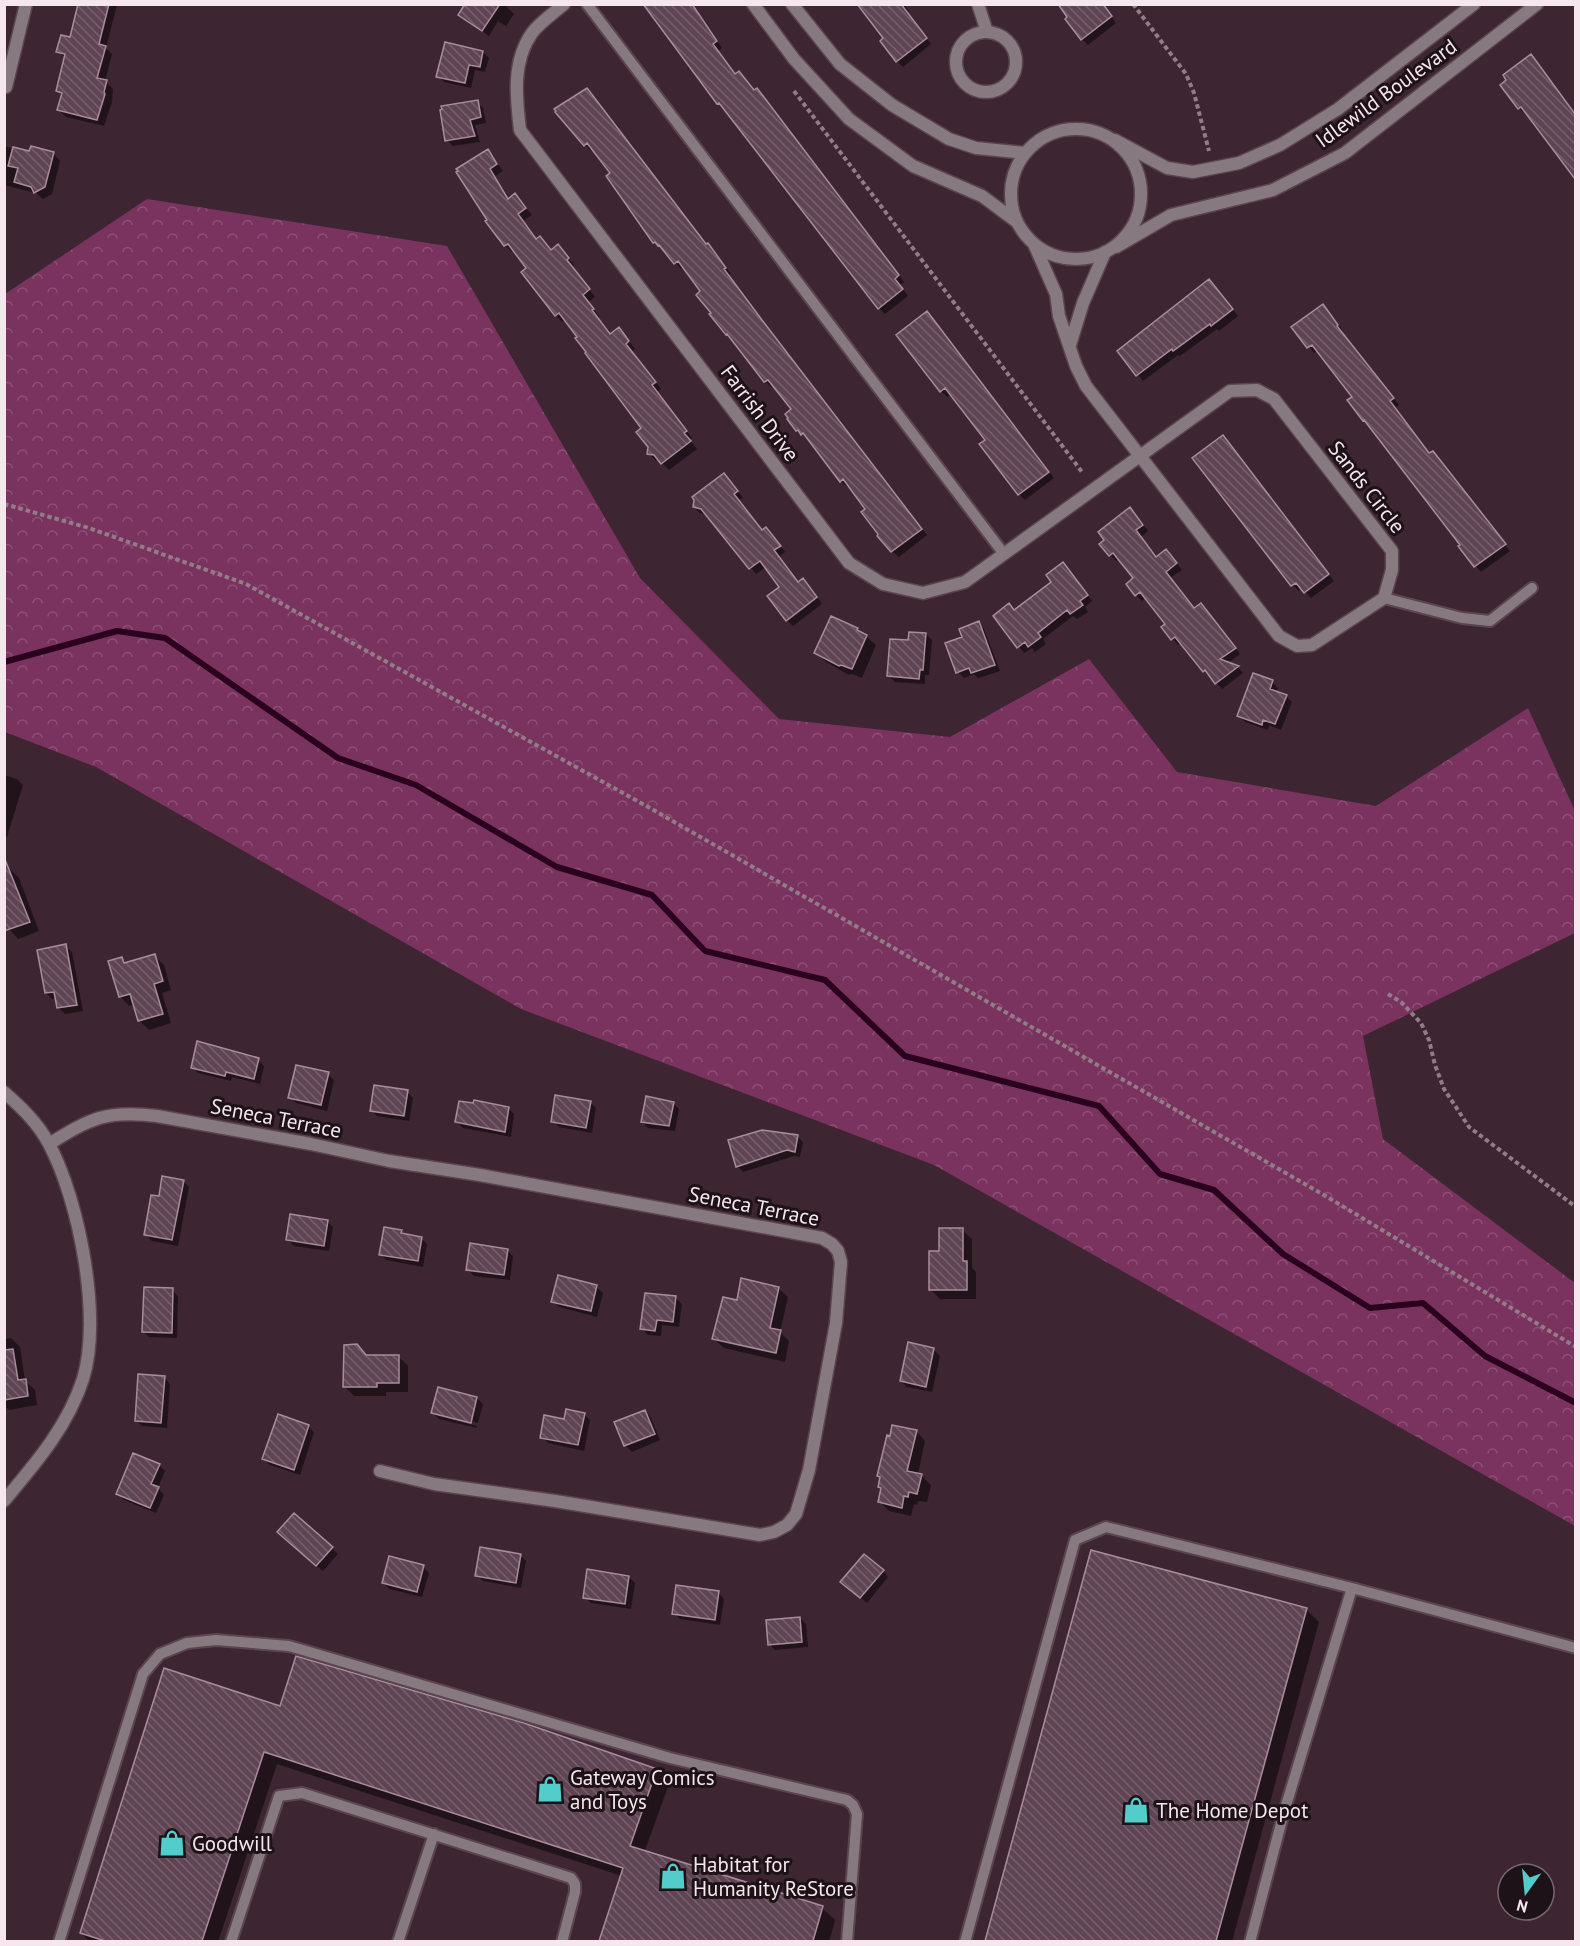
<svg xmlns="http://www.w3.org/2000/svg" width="1580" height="1946" viewBox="0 0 1580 1946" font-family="'PT Sans',sans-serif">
<defs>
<pattern id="forest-crowns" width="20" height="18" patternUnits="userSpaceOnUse" patternTransform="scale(1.5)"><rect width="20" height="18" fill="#7a325f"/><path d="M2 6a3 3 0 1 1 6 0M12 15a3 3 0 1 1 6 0" fill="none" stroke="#8e5076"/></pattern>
<pattern id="building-back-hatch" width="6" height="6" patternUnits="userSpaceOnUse" patternTransform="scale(1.5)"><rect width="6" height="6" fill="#5f4554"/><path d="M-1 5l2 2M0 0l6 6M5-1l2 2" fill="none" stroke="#77606d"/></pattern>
</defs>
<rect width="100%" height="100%" fill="#3d2532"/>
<path fill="url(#forest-crowns)" d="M147 199 447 246 640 578 779 719 950 737 1089 659 1177 772 1376 806 1528 708 1575 811V933L1363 1036 1383 1139 1575 1283V1526L934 1165 521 1009 96 767 5 732V294Z"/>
<path fill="#0007" d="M79 4H124V6L117 5 106 48 112 54 105 81 113 89 112 102 104 126 66 117 59 110 62 96 58 91 66 59 58 51 71 38Z
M467 4H504L514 14 506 26 498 21 489 36 460 15Z
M645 4 694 8 722 48 718 51 736 75 762 96 904 282 900 285 908 296 885 314 879 308 719 103Z
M857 4H904L909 11 907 13 931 44 903 67 897 61 885 38Z
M1103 4 1116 23 1088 45 1082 39Z
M483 52 489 58 485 72 475 70 471 88 444 82 438 76Z
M1536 62 1576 114V176L1527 113 1525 114 1519 108 1502 85Z
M477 102 483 108 486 123 475 125 480 142 453 146 447 140Z
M565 123 714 251 731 274 729 275 768 328 927 535 899 557 889 549 867 509 849 485 847 487 841 481 808 440 789 419 793 409 774 385 771 387 765 381 733 339 727 334 713 313 702 292 684 267 681 269 666 251 654 242 612 173 593 149 591 151Z
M4 146 30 153H53L60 161 52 194 43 199 36 193 4 185Z
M488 151 503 171 495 176 510 200 515 195 532 215 523 221 537 240 551 251 564 253 574 265 572 267 595 297 588 302 599 316 597 318 611 335 625 336 635 349 632 351 661 389 657 392 692 438 690 440 697 449 669 470 660 461 655 460 648 453 650 447 643 428 565 319 562 322 556 315 529 268 515 250 512 252 505 245 487 221Z
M1215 287 1238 316 1219 331 1217 329 1180 356 1178 355 1143 381 1119 351Z
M1329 312 1343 331 1342 332 1399 405 1395 408 1430 454 1438 459 1510 551 1481 572 1460 547 1462 545 1318 351 1314 353 1294 328Z
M927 313 1054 478 1025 500 1019 494 987 441 952 394 947 397 941 391 898 335Z
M1223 437 1334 581 1311 598 1302 588 1299 591 1293 585 1194 458Z
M730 481 743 498 739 500 763 531 772 535 785 552 779 557 799 583 809 586 781 587 766 567 756 574 707 514 700 513 694 507Z
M1136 515 1148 531 1141 537 1157 558 1172 557 1182 570 1170 578 1195 610 1201 605 1207 611 1240 654 1228 663 1238 667 1243 673 1222 689 1211 676 1210 677 1204 671 1182 642 1178 645 1173 639 1164 628 1168 625 1146 597 1142 601 1136 595V579L1120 559 1116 561 1101 544Z
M1069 570 1092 601 1085 607 1088 612 1077 619 1073 616 1043 639 1046 644 1035 652 1032 648 1024 653 995 617 1015 611Z
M818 598 822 604 793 626 788 621Z
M978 623 984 629 1000 671 978 678 974 674 964 678 958 672 964 638Z
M857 629 876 645 862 678 852 674 849 675 826 662 816 653Z
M926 634 932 640 929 675H925V684L895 682 889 676 909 642Z
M1272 682 1278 688 1276 693 1286 696 1292 702 1281 730 1269 725 1268 730 1245 722 1239 716Z
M4 775 17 779 23 785 7 837H4Z
M10 869 19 878 39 931 18 939 9 929 7 870Z
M65 946 72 952 83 1011 65 1014 59 1008 57 998 52 999 46 993Z
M154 956 164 965 171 990 162 993 171 1023 149 1030 139 1020 135 1004 129 1006 120 996 122 958 127 964Z
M258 1060 264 1066 260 1084 232 1077 231 1081 198 1073 192 1067Z
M328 1074 334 1080 327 1111 296 1103 290 1097Z
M407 1092 413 1098 409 1121 377 1116 371 1110Z
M590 1102 596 1108 592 1133 559 1127 553 1121Z
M673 1103 679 1109 675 1131 648 1128 642 1122Z
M508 1108 514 1114 511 1137 463 1128 457 1122Z
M797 1136 803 1142 800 1157 794 1156 743 1172 737 1166Z
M183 1181 189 1187 178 1246 152 1241 146 1235 160 1198Z
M327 1221 333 1227 329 1251 294 1246 288 1240Z
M962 1230 972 1239V1268L976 1272V1299H940L931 1290 940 1252Z
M401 1231 405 1235 421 1238 427 1244 423 1267 386 1260 380 1254Z
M507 1250 513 1256 510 1280 474 1276 468 1270Z
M596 1287 603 1293 597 1317 559 1307 553 1301Z
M778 1288 788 1297 780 1332 789 1341 785 1362 724 1348 714 1339 738 1302Z
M172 1290 178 1296 177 1338 149 1337 143 1331Z
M676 1298 682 1304 679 1327 662 1325 661 1336 648 1335 642 1329Z
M11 1338 20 1347 25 1381 35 1390 37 1405 9 1410 4 1405V1339Z
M934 1350 940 1356 932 1392 907 1387 901 1381Z
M398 1356 408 1366V1392H386V1396H354L345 1387Z
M164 1377 170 1384 167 1428 142 1426 136 1420Z
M477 1398 483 1404 478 1423 438 1413V1416L477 1426V1428L439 1419 433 1413Z
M645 1411 651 1418 660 1440 632 1452 626 1446 616 1423Z
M584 1414 590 1420 584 1451 548 1443 542 1437 565 1420Z
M308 1426 314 1432 300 1475 270 1465 264 1459Z
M916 1431 925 1441 918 1474 921 1475 931 1485 927 1502 918 1501 917 1505 914 1504 911 1516 889 1511 880 1502 882 1490 879 1487Z
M159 1465 165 1471 158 1488 164 1495 156 1513 124 1500 118 1494Z
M285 1538 332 1548 338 1554 323 1571Z
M1092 1552 1306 1609 1319 1622 1232 1942H986Z
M520 1555 526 1561 521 1588 483 1581 477 1575Z
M423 1567 429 1573 422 1597 389 1589 383 1583Z
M883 1571 888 1577 867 1603 848 1587Z
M629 1577 635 1583 631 1609 591 1603 585 1597Z
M718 1592 724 1599 720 1625 680 1619 673 1613Z
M800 1618 806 1624 808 1647 775 1650 769 1644Z
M281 1708 656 1771 669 1784 644 1853 822 1908 835 1920 829 1942H602L622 1876 277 1764 218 1942H90L81 1933Z"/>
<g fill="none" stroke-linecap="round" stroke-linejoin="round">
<path stroke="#2a021d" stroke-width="6" d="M4 662 117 631 165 638 338 758 416 785 557 867 652 895 705 951 825 980 905 1056 1099 1106 1160 1174 1214 1190 1283 1254 1370 1308 1423 1303 1485 1356 1576 1403"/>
</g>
<path fill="url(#building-back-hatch)" stroke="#aa8c9c" stroke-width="1.5" d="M78 4H109L99 44 106 46 97 78 107 80 104 92 105 94 97 120 57 110 62 93 56 91 65 54 56 52 61 35 70 37Z
M465 4H500L482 31 458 15Z
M643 4H692L717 41 713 44 735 74 739 71 754 90 757 88 899 275 895 279 903 289 878 309 719 103 717 104Z
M857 4H901L927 38 896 62 880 41 883 38Z
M1058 4H1103L1112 16 1081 40 1065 19 1067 17Z
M445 42 483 51 480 67 469 65 465 83 436 77Z
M1531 54 1575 114V179L1521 107 1518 109 1500 85 1506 80 1503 75Z
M587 88 706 244 708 243 726 268 724 269 762 320 922 529 891 552 877 536 878 534 861 512 865 509 843 479 840 482 803 433 801 435 798 430 796 431 787 419 788 418 785 414 791 409 768 380 764 382 727 334 726 335 709 314 711 313 696 295 700 291 678 261 674 264 659 245 658 246 655 242 653 243 606 176 610 173 587 143 584 146 555 112 556 111 554 109Z
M478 100 481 117 470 120 475 136 445 141 440 110 442 109 441 106Z
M31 146 54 152 45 187 34 193 31 187 14 182 18 168 8 166 13 147 29 151Z
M488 149 497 164 490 169 508 199 515 193 526 208 518 214 536 239 540 236 551 250 558 244 569 258 567 260 590 289 583 295 594 309 592 310 610 334 619 327 629 341 626 344 656 382 652 385 687 431 684 433 691 441 661 464 654 455 647 454 648 447 636 432 641 428 585 353 586 352 575 338 577 337 559 313 555 316 521 272 526 268 508 244 504 246 485 221 487 220 456 172 458 171 456 169Z
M1209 279 1233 309 1211 326 1210 324 1173 351 1172 349 1136 376 1117 351Z
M1323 304 1338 325 1337 326 1394 398 1390 401 1429 453 1433 451 1506 544 1474 567 1458 546 1460 545 1364 420 1363 421 1347 400 1352 397 1312 345 1307 348 1291 327Z
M927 311 1049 472 1018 495 979 444 985 440 945 388 940 392 896 335Z
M1223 435 1329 574 1304 593 1296 583 1291 586 1192 458Z
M724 473 738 491 734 494 762 530 766 527 781 546 774 550 798 582 803 578 817 597 786 621 767 596 779 587 760 561 749 569 701 509 693 507 694 500 692 497Z
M1130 507 1143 525 1136 530 1156 557 1166 549 1177 563 1166 572 1194 608 1201 603 1236 648 1220 659 1239 666 1215 684 1205 670 1203 672 1175 637 1171 640 1161 627 1165 624 1140 592 1135 596 1126 584 1133 578 1113 553 1109 556 1099 544 1104 540 1098 532Z
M1063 562 1088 595 1080 601 1083 605 1070 614 1067 610 1038 633 1041 637 1028 647 1025 642 1017 648 993 616 1009 603 1014 610 1051 582 1046 575Z
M831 616 858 628 857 630 867 635 852 669 841 665 839 666 814 653Z
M979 621 995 665 971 673 969 668 956 673 945 643 962 637 959 629Z
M909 632 926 633 923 670H920L919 679 887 676 890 639 908 640Z
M1253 673 1273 680 1270 689 1287 695 1275 724 1263 720 1262 725 1237 716Z
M4 857 30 922 4 931Z
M66 944 77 1005 57 1008 54 992 45 993 37 950Z
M155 954 163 981 154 984 163 1014 138 1021 130 994 119 997 108 961 122 957 124 963Z
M197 1041 259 1058 254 1079 226 1072 225 1076 191 1068Z
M296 1065 329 1072 321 1105 288 1098Z
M374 1085 408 1090 404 1116 370 1111Z
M555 1095 591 1101 586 1128 551 1122Z
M646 1096 674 1102 669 1126 641 1122Z
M474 1100 509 1107 505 1132 455 1122 459 1101 473 1103Z
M762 1130 798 1135 795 1152 787 1150 736 1167 728 1140Z
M162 1176 184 1180 172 1240 144 1235 151 1195 159 1196Z
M290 1214 328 1220 324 1246 286 1240Z
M384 1227 402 1230 401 1233 422 1237 418 1261 379 1255Z
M939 1228H963V1261H967V1290H929V1251H939Z
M470 1243 508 1249 504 1275 466 1270Z
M558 1275 597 1285 591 1311 551 1302Z
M741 1278 779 1287 770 1328 781 1330 776 1353 712 1339 723 1297 737 1300Z
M144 1287 173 1288 172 1333 142 1332Z
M645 1293 676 1296 673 1322 657 1320 655 1331 640 1329Z
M908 1342 934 1348 926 1387 900 1381Z
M357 1344 366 1355H399V1383H377V1387H343L344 1345Z
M13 1349 18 1380 26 1379 28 1396 4 1400V1350Z
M138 1374 165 1376 161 1423 135 1421Z
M438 1387 477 1397 471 1423 431 1413Z
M566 1409 585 1413 578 1445 540 1438 544 1415 564 1419Z
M645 1410 655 1434 624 1446 614 1422Z
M278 1414 309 1425 294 1470 262 1459Z
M892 1425 917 1430 907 1471 922 1474 917 1494 909 1492 908 1497 904 1496 902 1508 878 1502 881 1488 878 1487 880 1477 877 1476 887 1435 890 1436Z
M133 1453 160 1464 151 1484 159 1487 150 1508 116 1494Z
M294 1513 333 1547 316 1566 277 1532Z
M480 1547 521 1554 516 1583 475 1576Z
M1091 1550 1307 1608 1216 1941H985Z
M864 1554 884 1570 860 1598 840 1582Z
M389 1556 424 1565 417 1592 382 1583Z
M587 1569 629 1576 625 1604 583 1598Z
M676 1585 719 1591 715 1620 672 1614Z
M800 1617 802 1642 768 1645 766 1620Z
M296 1656 524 1723 657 1769 630 1846 823 1906 813 1941H599L623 1868 264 1752 202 1941H105L80 1933 164 1668 280 1706Z"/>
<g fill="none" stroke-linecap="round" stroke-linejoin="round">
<g stroke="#5b4450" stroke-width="14">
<path id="service" d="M587 4 1004 554
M1384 598 1462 618 1490 621 1532 588
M59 1942 143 1674 160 1654 187 1643 216 1640 289 1646 670 1758 847 1800 853 1805 857 1814 847 1942
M231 1942 279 1796 302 1793 571 1878 575 1884V1892L562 1942
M398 1942 434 1834
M965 1942 1075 1540 1106 1527 1352 1588 1576 1648
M1250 1942 1284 1812 1352 1588"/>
</g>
<g stroke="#5b4450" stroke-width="15">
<path id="minor" d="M564 4C554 13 540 22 532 33 512 61 516 97 520 130L849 563 883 584 923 593 965 582 1230 391 1257 390 1274 399 1392 551V570L1384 598 1312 645 1297 646 1279 636 1086 386 1076 366 1059 316 1056 294 1034 244
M978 4 987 32
M956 62a30 30 0 1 1 60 0a30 30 0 1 1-60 0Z
M6 87 26 4
M1070 345 1083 303 1105 252
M4 1092C21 1107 38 1123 49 1144 79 1200 102 1317 83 1379 68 1426 36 1463 4 1501
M49 1144C91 1118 106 1110 157 1116L311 1144 389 1161 480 1175 822 1238 832 1244 838 1251 841 1262 836 1323 809 1470 796 1514 787 1525 774 1532 760 1535 555 1501 434 1484 380 1471"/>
</g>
<g stroke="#5b4450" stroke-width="15">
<path id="tertiary" d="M753 4 794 59 849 119 913 166 982 196 1017 222
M792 4 840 64 892 105 949 139 976 148 1025 153
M1011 194a65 65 0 1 1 130 0a65 65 0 1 1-130 0Z
M1115 140 1167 168 1193 172 1239 163 1280 145 1338 109 1474 4
M1116 247 1171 215 1273 190 1345 153 1537 4"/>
</g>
<path stroke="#917d88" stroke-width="4" stroke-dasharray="4.5 3" stroke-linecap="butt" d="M1133 4 1186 74 1194 93 1209 151
M794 91 1082 472
M4 504 89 528 246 584 650 808 1324 1195 1576 1347
M1388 994 1401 1002 1421 1023 1429 1040 1435 1065 1444 1089 1469 1127 1576 1207"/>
<use href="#service" stroke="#867980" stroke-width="10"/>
<use href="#minor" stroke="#867980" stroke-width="12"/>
<use href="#tertiary" stroke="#867980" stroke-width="12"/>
</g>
<defs>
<g id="shop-bare" transform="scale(2.07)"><path d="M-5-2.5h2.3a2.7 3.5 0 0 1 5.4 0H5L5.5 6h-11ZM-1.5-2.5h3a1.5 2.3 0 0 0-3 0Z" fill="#52cdcc" stroke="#1d1218" stroke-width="2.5" paint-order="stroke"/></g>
</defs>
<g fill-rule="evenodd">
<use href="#shop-bare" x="550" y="1789"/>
<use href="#shop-bare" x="1136" y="1810"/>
<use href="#shop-bare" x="172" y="1843"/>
<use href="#shop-bare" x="673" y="1876"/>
</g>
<g text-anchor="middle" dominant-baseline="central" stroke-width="6" stroke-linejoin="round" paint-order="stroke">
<g font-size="21" fill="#f6e6ee" stroke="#1d1218">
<text transform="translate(1386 93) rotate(-36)">Idlewild Boulevard</text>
<text transform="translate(760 413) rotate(53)">Farrish Drive</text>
<text transform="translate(1367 487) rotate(52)">Sands Circle</text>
<text transform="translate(276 1118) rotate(11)">Seneca Terrace</text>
<text transform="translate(754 1206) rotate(11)">Seneca Terrace</text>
</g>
<g font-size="21" fill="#f6e6ee" stroke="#1d1218" text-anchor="start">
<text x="570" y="1777">Gateway Comics<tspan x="570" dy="24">and Toys</tspan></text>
<text x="1156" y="1810">The Home Depot</text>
<text x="192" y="1843">Goodwill</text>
<text x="693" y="1864">Habitat for<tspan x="693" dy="24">Humanity ReStore</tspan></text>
</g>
</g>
<rect width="1580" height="1946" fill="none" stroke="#f6e6ee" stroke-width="12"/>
<g transform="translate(1526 1892) rotate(195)"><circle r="28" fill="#1d1218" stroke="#74676e" stroke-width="1.5"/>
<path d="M0-4.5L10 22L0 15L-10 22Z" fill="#52cdcc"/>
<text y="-9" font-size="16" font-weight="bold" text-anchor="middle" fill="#f6e6ee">N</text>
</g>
</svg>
